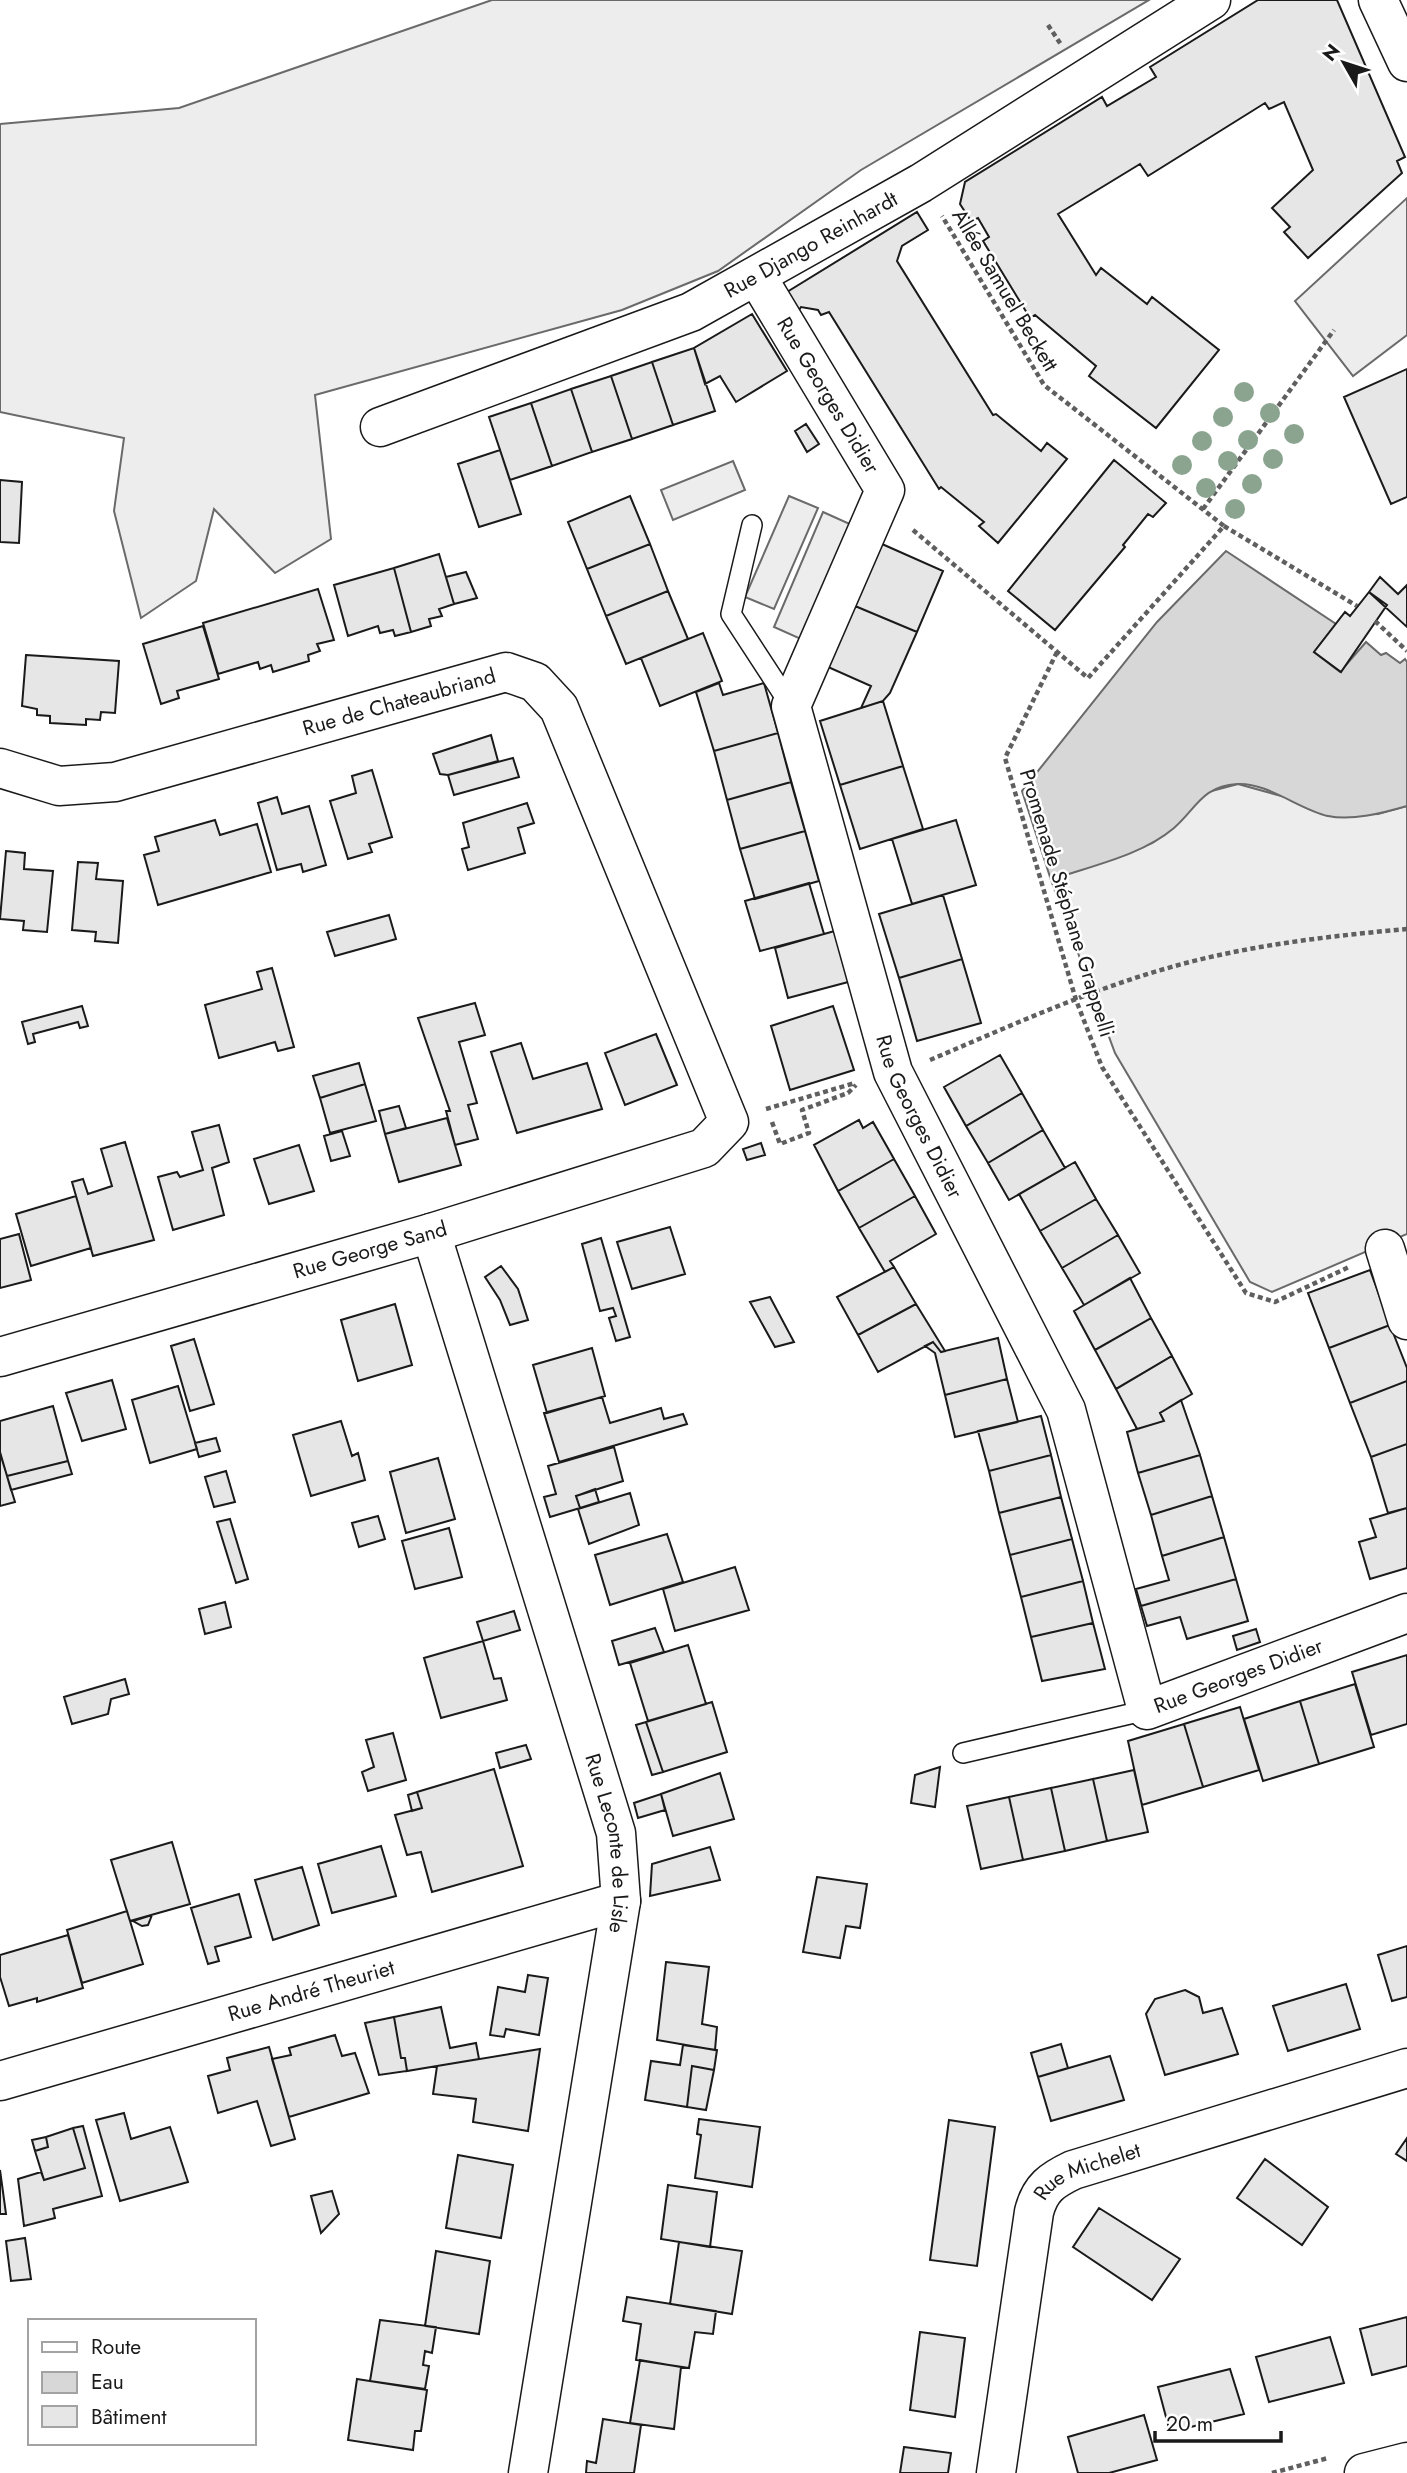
<svg xmlns="http://www.w3.org/2000/svg" width="1407" height="2473" viewBox="0 0 1407 2473" font-family="Jost,sans-serif">
<rect width="100%" height="100%" fill="#fff"/>
<path fill="#ededed" stroke="#6a6a6a" stroke-width="2" d="M492 0H1149L861 170 718 271 622 310 315 395 331 539 275 573 214 509 196 581 141 618 114 511 124 438 0 412V124L179 108Z
M1407 198V335L1353 376 1295 301Z
M733 461 745 490 673 520 661 490Z
M789 496 818 508 774 609 745 597Z
M823 512 852 525 803 640 774 627Z
M1238 784 1285 797 1328 816 1378 814 1407 806V1234L1272 1292 1250 1282 1115 1053 1051 880 1152 843 1174 827 1204 793Z"/>
<path fill="#d7d7d7" stroke="#6a6a6a" stroke-width="2" d="M1226 551 1336 624 1314 652 1340 672 1366 642 1381 655 1386 653 1400 663 1405 659 1407 662V806C1383 813 1352 821 1328 816 1300 810 1267 782 1237 784 1202 786 1196 809 1174 828 1141 856 1090 866 1051 880L1022 791 1157 622Z"/>
<path fill="#e6e6e6" stroke="#1a1a1a" stroke-width="2" d="M1258 0H1337L1405 157 1397 161 1402 173 1308 258 1284 232 1290 227 1272 208 1313 170 1284 102 1269 109 1265 103 1148 176 1140 164 1058 214 1096 275 1101 268 1147 304 1152 297 1219 350 1156 428 1089 376 1096 366 1035 315 1030 318 983 241 989 237 978 218 971 221 960 204 965 182 1102 97 1107 106 1156 77 1150 67Z
M917 212 928 230 902 246 897 261 993 415 996 414 1041 451 1047 443 1067 459 998 543 979 526 984 522 941 487 939 489 829 312 821 315 818 310 801 307 799 310 787 292Z
M752 314 787 371 736 402 720 376 705 384 694 348Z
M694 348 715 411 673 425 652 362Z
M652 362 673 425 632 439 611 376Z
M1407 369V497L1391 504 1344 397Z
M611 376 632 439 592 452 571 389Z
M571 389 592 452 552 466 531 403Z
M531 403 552 466 510 480 489 417Z
M806 424 819 444 807 452 795 431Z
M500 450 521 514 479 527 458 464Z
M1114 460 1166 503 1153 517 1148 514 1123 545 1125 547 1055 630 1008 591Z
M0 480 22 482 19 543 0 542Z
M630 496 650 544 587 569 568 522Z
M650 544 668 591 606 616 587 569Z
M882 544 943 571 917 632 855 606Z
M439 554 454 604 439 609 442 616 429 619 431 626 411 632 394 568Z
M394 568 411 632 395 636 393 630 380 633 378 626 348 636 334 585Z
M466 572 477 598 454 604 446 577Z
M1380 577 1398 594 1407 585V627L1369 592Z
M318 589 334 640 317 644 320 651 308 655 309 661 273 672 271 665 260 669 258 662 218 674 203 623Z
M668 591 688 639 626 664 606 616Z
M1369 592 1387 605 1341 672 1314 652 1345 612 1350 616Z
M855 606 917 632 890 693 883 701 861 708 871 686 828 667Z
M203 626 219 679 177 691 179 698 161 704 143 644Z
M703 633 722 681 660 706 641 658Z
M26 655 119 661 115 713 101 712 100 720 86 719V725L50 723V716L37 715V709L22 706Z
M719 683 723 695 764 683 778 733 714 751 696 692Z
M883 701 903 766 840 785 820 721Z
M778 733 791 782 727 800 714 751Z
M491 735 498 761 448 775 440 774 433 754Z
M513 758 519 777 454 795 448 775Z
M903 766 923 829 860 849 840 785Z
M372 770 392 837 369 844 372 852 348 859 330 801 356 793 352 776Z
M791 782 805 831 740 849 727 800Z
M277 797 282 814 309 806 326 865 303 872 301 864 277 870 258 803Z
M527 803 534 823 518 828 525 853 468 870 462 849 469 847 463 823Z
M215 820 220 835 257 824 271 872 158 905 144 855 159 851 155 837Z
M956 820 976 885 912 904 892 839Z
M805 831 819 881 755 899 740 849Z
M6 851 25 853 24 869 53 871 47 932 23 930 24 921 0 919Z
M78 862 98 863 96 879 123 881 118 943 95 941 96 932 72 930Z
M809 883 824 934 760 951 745 901Z
M943 895 962 959 899 978 879 914Z
M389 915 396 939 335 956 327 932Z
M838 930 852 981 788 998 775 948Z
M962 959 981 1023 917 1041 899 978Z
M272 968 294 1047 278 1051 275 1042 219 1058 205 1005 262 989 257 972Z
M475 1003 485 1035 459 1042 477 1103 468 1105 478 1139 455 1145 446 1111H450L418 1018Z
M82 1006 88 1026 80 1028 78 1022 33 1034 35 1042 28 1044 22 1022Z
M833 1006 854 1070 790 1090 771 1026Z
M656 1034 677 1085 625 1105 605 1053Z
M521 1043 533 1079 587 1063 602 1109 517 1133 491 1052Z
M1000 1055 1022 1093 966 1126 944 1087Z
M359 1063 365 1084 320 1098 313 1076Z
M365 1084 376 1121 330 1133 320 1098Z
M1022 1093 1043 1130 988 1163 966 1126Z
M399 1106 406 1128 385 1134 379 1111Z
M447 1118 461 1165 399 1182 385 1134Z
M859 1120 863 1128 873 1122 894 1159 838 1191 814 1145Z
M219 1125 229 1162 212 1168 224 1215 173 1230 158 1177 177 1172 180 1177 203 1170 192 1132Z
M1043 1130 1065 1168 1009 1200 988 1163Z
M342 1131 350 1156 331 1161 324 1136Z
M125 1142 154 1240 93 1256 72 1182 83 1179 88 1194 112 1186 101 1149Z
M761 1143 765 1155 747 1160 743 1149Z
M299 1145 314 1191 269 1204 254 1159Z
M894 1159 915 1196 859 1228 838 1191Z
M1075 1162 1096 1199 1040 1231 1019 1194Z
M76 1196 91 1248 31 1266 16 1214Z
M915 1196 936 1234 890 1261 894 1267 885 1272 859 1228Z
M1096 1199 1118 1235 1062 1268 1040 1231Z
M670 1227 685 1274 632 1289 617 1242Z
M19 1234 31 1280 0 1288V1239Z
M1118 1235 1140 1273 1084 1305 1062 1268Z
M601 1238 630 1337 616 1341 609 1318 616 1316 613 1308 600 1311 582 1244Z
M501 1266 518 1289 528 1320 510 1325 500 1300 485 1277Z
M894 1267 916 1304 858 1335 837 1297Z
M1370 1270 1390 1325 1329 1348 1308 1293Z
M1130 1278 1151 1318 1095 1350 1074 1311Z
M770 1297 794 1342 775 1347 750 1302Z
M395 1304 412 1365 358 1381 341 1320Z
M916 1304 945 1351 941 1352 933 1342 878 1372 858 1335Z
M1151 1318 1172 1356 1116 1389 1095 1350Z
M1390 1325 1407 1368V1381L1350 1403 1329 1348Z
M998 1338 1007 1379 945 1395 935 1353 925 1346 933 1342 941 1352Z
M194 1339 214 1404 190 1411 171 1346Z
M592 1348 605 1396 547 1413 533 1365Z
M1172 1356 1192 1394 1160 1413 1164 1421 1137 1429 1116 1389Z
M1007 1379 1018 1422 955 1437 945 1395Z
M112 1380 126 1429 82 1441 66 1393Z
M1407 1381V1444L1371 1457 1350 1403Z
M178 1386 197 1449 150 1463 132 1400Z
M602 1397 610 1423 661 1408 664 1419 683 1414 687 1424 559 1462 544 1413Z
M1181 1400 1200 1455 1138 1473 1127 1432 1164 1421 1160 1413Z
M53 1406 68 1461 7 1476 0 1452V1421Z
M1041 1416 1051 1455 989 1471 978 1431Z
M341 1421 352 1456 358 1453 365 1480 311 1496 293 1435Z
M216 1438 220 1451 199 1457 195 1443Z
M1407 1444V1508L1388 1513 1371 1457Z
M614 1447 623 1481 576 1496 580 1508 550 1517 544 1497 556 1494 548 1466Z
M0 1453 15 1502 0 1506Z
M1051 1455 1061 1497 999 1513 989 1471Z
M1200 1455 1212 1496 1151 1515 1138 1473Z
M438 1458 455 1519 406 1533 390 1472Z
M68 1461 72 1474 11 1490 7 1476Z
M226 1471 235 1502 214 1507 205 1477Z
M595 1489 599 1502 580 1508 576 1496Z
M630 1493 639 1525 589 1544 578 1509Z
M1212 1496 1224 1537 1162 1556 1151 1515Z
M1061 1497 1072 1539 1010 1555 999 1513Z
M1407 1508V1568L1370 1579 1359 1542 1376 1537 1370 1519Z
M378 1516 385 1539 359 1547 352 1523Z
M230 1519 248 1579 236 1583 217 1522Z
M449 1528 462 1577 415 1589 402 1541Z
M667 1534 683 1582 610 1605 595 1555Z
M1224 1537 1236 1579 1141 1606 1136 1589 1169 1580 1162 1556Z
M1072 1539 1083 1581 1021 1597 1010 1555Z
M735 1567 749 1610 675 1631 663 1589Z
M1236 1579 1248 1621 1187 1639 1180 1617 1147 1626 1141 1606Z
M1083 1581 1093 1623 1031 1637 1021 1597Z
M225 1602 231 1627 205 1634 199 1609Z
M514 1611 520 1630 483 1641 477 1622Z
M1093 1623 1105 1669 1042 1681 1031 1637Z
M655 1628 664 1652 619 1665 612 1641Z
M1256 1629 1260 1642 1237 1650 1233 1636Z
M483 1641 494 1679 501 1678 507 1700 441 1718 424 1658Z
M688 1645 706 1704 648 1721 630 1663Z
M1407 1655V1724L1371 1735 1352 1672Z
M125 1679 129 1694 111 1699 108 1714 72 1724 64 1697Z
M1355 1684 1374 1747 1319 1764 1300 1701Z
M1300 1701 1319 1764 1263 1781 1244 1719Z
M712 1702 727 1752 663 1772 646 1722Z
M1240 1707 1259 1770 1203 1787 1184 1724Z
M646 1722 663 1772 652 1775 636 1725Z
M1184 1724 1203 1787 1142 1805 1128 1741Z
M393 1733 406 1780 368 1791 362 1772 374 1767 366 1740Z
M526 1745 531 1759 500 1768 496 1753Z
M940 1767 935 1807 911 1803 915 1775Z
M494 1769 523 1866 432 1892 421 1852 407 1855 395 1815 422 1808 417 1792Z
M1134 1770 1148 1832 1107 1841 1093 1779Z
M720 1773 734 1819 673 1836 661 1794Z
M1093 1779 1107 1841 1065 1851 1051 1788Z
M1051 1788 1065 1851 1023 1860 1009 1797Z
M417 1792 422 1808 412 1811 408 1795Z
M661 1794 665 1810 638 1818 634 1803Z
M1009 1797 1023 1860 981 1869 967 1806Z
M172 1842 190 1904 130 1921 111 1860Z
M381 1846 396 1896 332 1913 318 1864Z
M710 1847 720 1880 650 1896 652 1864Z
M302 1867 319 1925 273 1940 255 1880Z
M817 1877 867 1884 860 1928 846 1926 840 1958 803 1952Z
M239 1894 251 1937 215 1947 219 1961 208 1964 191 1908Z
M127 1911 143 1964 82 1983 67 1930Z
M152 1915 148 1925 142 1926 133 1921Z
M68 1935 83 1988 37 2002V1998L9 2006 0 1977V1955Z
M1407 1946V1997L1392 2001 1378 1955Z
M666 1962 709 1967 702 2024 717 2027 715 2050 657 2040Z
M528 1975 548 1978 539 2035 506 2029 504 2037 490 2035 498 1987 525 1992Z
M1346 1984 1360 2029 1288 2051 1273 2006Z
M1185 1990 1199 1997 1203 2013 1222 2008 1238 2054 1165 2075 1146 2014 1155 1999Z
M441 2007 450 2048 476 2043 479 2059 407 2071 405 2058H401L394 2017Z
M394 2017 401 2058H405L407 2071 379 2075 365 2023Z
M335 2035 342 2056 355 2053 369 2093 289 2117 272 2059 291 2055 289 2048Z
M1061 2044 1068 2068 1038 2077 1031 2053Z
M683 2045 717 2050 714 2070 692 2066 687 2107 645 2100 651 2061 680 2065Z
M269 2047 295 2139 271 2146 257 2101 218 2113 208 2076 230 2070 227 2058Z
M540 2049 528 2131 473 2122 476 2099 433 2094 437 2066Z
M1110 2056 1124 2100 1051 2121 1038 2077Z
M692 2066 714 2070 706 2110 687 2107Z
M124 2113 131 2139 170 2127 188 2182 120 2201 96 2120Z
M699 2119 760 2127 752 2187 695 2178 701 2135 697 2134Z
M949 2120 995 2127 977 2266 930 2260Z
M83 2126 102 2196 53 2209 55 2218 24 2226 18 2179 41 2172 44 2180 85 2168 73 2128Z
M73 2128 85 2168 44 2180 35 2151 48 2147 46 2137Z
M46 2137 48 2147 35 2151 32 2140Z
M1407 2138V2161L1396 2154Z
M458 2155 513 2165 501 2238 446 2228Z
M1265 2159 1328 2207 1302 2245 1237 2198Z
M0 2170 6 2214H0Z
M668 2185 717 2192 710 2247 661 2239Z
M332 2191 339 2214 321 2233 311 2196Z
M1099 2208 1180 2259 1152 2300 1073 2247Z
M25 2238 31 2279 11 2281 6 2241Z
M679 2242 742 2251 732 2314 670 2304Z
M436 2251 490 2261 479 2334 425 2326Z
M627 2297 716 2311 713 2334 695 2332 689 2368 636 2360 641 2324 623 2321Z
M1407 2317V2366L1372 2375 1360 2329Z
M380 2320 436 2327 432 2353 425 2351 423 2365 429 2366 425 2389 370 2381Z
M920 2332 965 2338 955 2417 910 2410Z
M1330 2337 1344 2383 1269 2402 1256 2357Z
M640 2360 681 2367 674 2429 630 2423Z
M1230 2369 1244 2414 1170 2432 1158 2387Z
M357 2379 427 2390 421 2431H415L413 2450 348 2440Z
M1144 2415 1157 2460 1109 2473H1078L1068 2437Z
M603 2419 641 2425 634 2473H586L587 2461 596 2463Z
M904 2447 951 2453 948 2473H900Z"/>
<g fill="none" stroke-linecap="round" stroke-linejoin="round">
<g stroke="#1a1a1a" stroke-width="22">
<path id="lane" d="M752 525 731 614 791 706
M963 1753 1147 1710"/>
</g>
<g stroke="#1a1a1a" stroke-width="41">
<g id="street">
<path d="M1378 0 1407 62"/>
<path id="s1" d="M757 277 885 490 791 706 893 1072 1066 1410 1147 1710 1407 1613"/>
<path id="s2" d="M380 427 691 312 921 183 1211 0"/>
<path id="s3" d="M0 768 59 786 115 782 506 672 535 682 559 708 729 1122 704 1148 431 1233 0 1357"/>
<path id="s4" d="M431 1233 616 1833 621 1901 528 2473"/>
<path d="M1385 1249 1407 1320"/>
<path id="s5" d="M0 2081 621 1901"/>
<path id="s6" d="M996 2473 1034 2212C1040 2188 1052 2180 1073 2170L1407 2068"/>
</g>
</g>
<g stroke="#1a1a1a" stroke-width="41">
<path id="secondary" d="M1364 2473 1407 2462"/>
</g>
<path stroke="#5f5f5f" stroke-width="4.5" stroke-dasharray="5 3.5" stroke-linecap="butt" d="M1048 25 1062 46
M1203 509 1334 330
M1224 526 1357 606
M913 530 1088 678 1224 526 1044 385 942 216
M1375 621 1407 651
M1057 652 1005 758 1076 1000 1102 1067 1246 1293 1275 1302 1349 1267
M930 1060C1010 1026 1091 989 1175 966 1250 945 1330 936 1407 929
M766 1109 855 1083
M772 1122 780 1144 809 1133 802 1110 848 1093 856 1085
M1272 2473 1328 2458"/>
<use href="#lane" stroke="#fff" stroke-width="19"/>
<use href="#street" stroke="#fff" stroke-width="38"/>
<use href="#secondary" stroke="#fff" stroke-width="38"/>
</g>
<g fill="#8aa48f">
<circle cx="1244" cy="392" r="10"/>
<circle cx="1270" cy="413" r="10"/>
<circle cx="1223" cy="417" r="10"/>
<circle cx="1294" cy="434" r="10"/>
<circle cx="1248" cy="440" r="10"/>
<circle cx="1202" cy="441" r="10"/>
<circle cx="1273" cy="459" r="10"/>
<circle cx="1228" cy="461" r="10"/>
<circle cx="1182" cy="465" r="10"/>
<circle cx="1252" cy="484" r="10"/>
<circle cx="1206" cy="488" r="10"/>
<circle cx="1235" cy="509" r="10"/>
</g>
<g text-anchor="middle" dominant-baseline="central" stroke-width="5" stroke-linejoin="round" paint-order="stroke">
<g font-size="21" fill="#1a1a1a" stroke="#fff">
<text stroke="none"><textPath href="#s2" startOffset="469">Rue Django Reinhardt</textPath></text>
<text transform="translate(1005 290) rotate(59)">Allée Samuel Beckett</text>
<text stroke="none"><textPath href="#s1" startOffset="138">Rue Georges Didier</textPath></text>
<text stroke="none"><textPath href="#s3" startOffset="413">Rue de Chateaubriand</textPath></text>
<text transform="translate(1067 903) rotate(73)">Promenade Stéphane Grappelli</text>
<text stroke="none"><textPath href="#s1" startOffset="915">Rue Georges Didier</textPath></text>
<text transform="translate(370 1250) rotate(-16)">Rue George Sand</text>
<text stroke="none"><textPath href="#s1" startOffset="1652">Rue Georges Didier</textPath></text>
<text stroke="none"><textPath href="#s4" startOffset="637">Rue Leconte de Lisle</textPath></text>
<text stroke="none"><textPath href="#s5" startOffset="324">Rue André Theuriet</textPath></text>
<text stroke="none"><textPath href="#s6" startOffset="336">Rue Michelet</textPath></text>
</g>
</g>
<rect x="28" y="2319" width="228" height="126" fill="#ffffff" stroke="#a3a3a3" stroke-width="2"/>
<rect x="42" y="2342" width="35" height="10" fill="#ffffff" stroke="#a3a3a3" stroke-width="2"/>
<text x="91" y="2354" font-size="21" fill="#1a1a1a">Route</text>
<rect x="42" y="2372" width="35" height="21" fill="#d7d7d7" stroke="#a3a3a3" stroke-width="2"/>
<text x="91" y="2389" font-size="21" fill="#1a1a1a">Eau</text>
<rect x="42" y="2406" width="35" height="21" fill="#e6e6e6" stroke="#a3a3a3" stroke-width="2"/>
<text x="91" y="2424" font-size="21" fill="#1a1a1a">Bâtiment</text>
<g transform="translate(1344 63) rotate(309)" stroke="#ffffff" stroke-width="5" paint-order="stroke">
<path d="M0-5L12 26L0 18L-12 26Z" fill="#1a1a1a"/>
<text y="-10" font-size="19" font-weight="bold" text-anchor="middle" fill="#1a1a1a">N</text>
</g>
<path d="M1155 2431v10h126v-10" fill="none" stroke="#1a1a1a" stroke-width="3.5"/>
<text x="1166" y="2431" font-size="21" fill="#1a1a1a" stroke="#ffffff" stroke-width="5" paint-order="stroke">20 m</text>
</svg>
